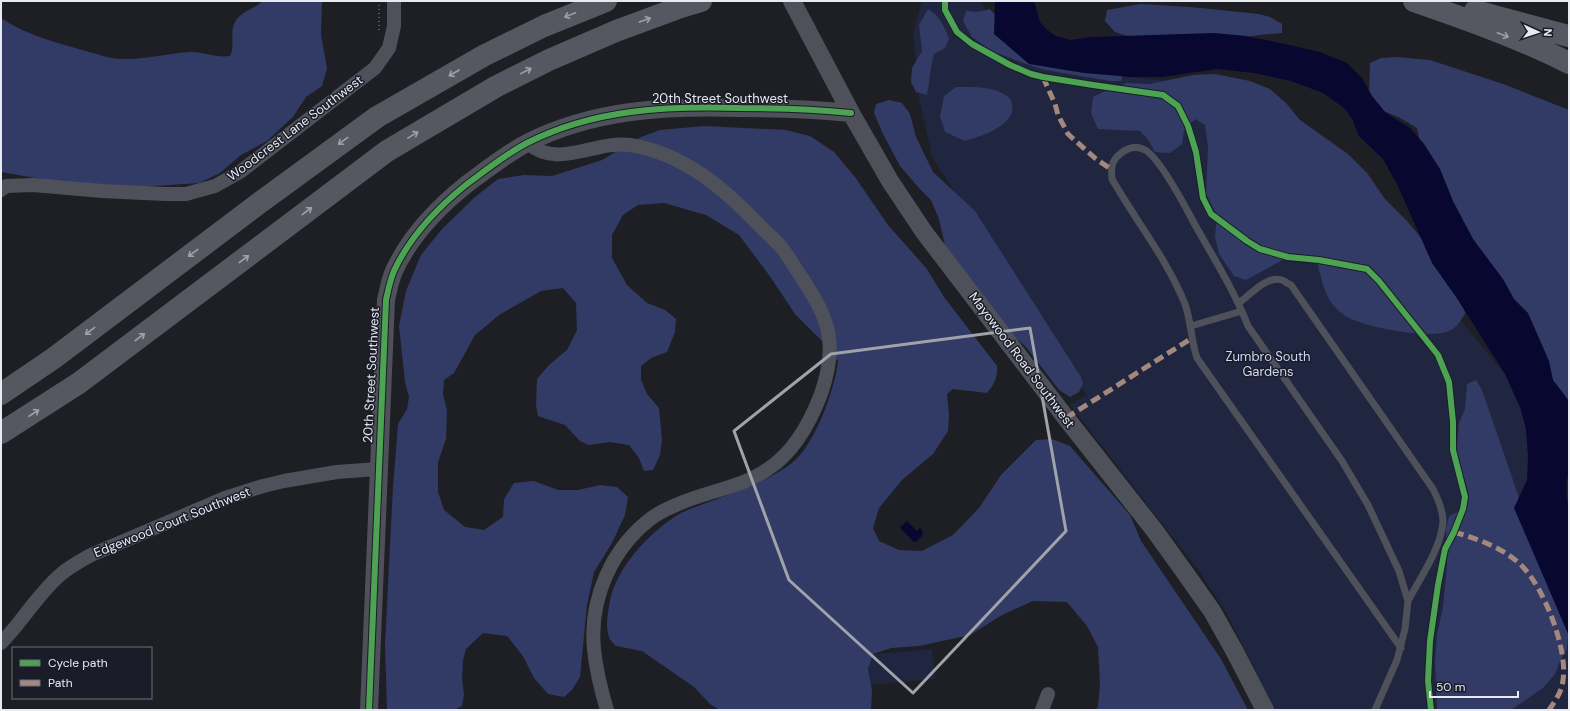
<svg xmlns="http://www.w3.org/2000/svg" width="1570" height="711" viewBox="0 0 1570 711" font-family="'DM Sans',sans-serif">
<rect width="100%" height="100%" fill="#1e1f24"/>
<path fill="#20263f" d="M922 1H981L994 34 1084 73 1203 84 1431 277 1463 323 1505 374 1520 407 1535 435 1527 480 1514 508 1569 636V710H1273L1252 664 1227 614 1199 571 1070 405 1086 395 932 157 919 98 913 33Z
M932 649 935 679 870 685 868 655Z"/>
<path fill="#323b66" d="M263 1H322L321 35 327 68 322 86 306 97 293 117 267 141 241 155 220 173 199 183 139 187 52 181 1 172V18C26 35 57 43 86 51 97 54 110 59 122 59 145 60 168 53 191 52 205 52 216 58 230 56 236 44 228 30 237 19 243 11 255 8 263 1Z
M1140 4 1191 7 1259 14 1270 17 1282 24V33L1259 35 1229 40H1140L1115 32 1105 21 1107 10Z
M928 9C940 16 944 26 949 39L945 48 934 54C930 67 930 81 927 95L916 92 911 82 912 68 922 51 919 25Z
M990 9 1003 23 1123 73 1121 81H1111L1045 70 1023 63 992 51 972 37 963 21 966 11 978 12Z
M1397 57 1430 60 1506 85 1569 110V403L1565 402 1510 302 1422 152 1417 128 1400 118 1379 109 1369 95 1370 63 1381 58Z
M1215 74 1250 81 1270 89 1286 103 1300 120 1348 154 1367 173 1385 199 1408 222 1432 251 1463 296 1465 314C1461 320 1457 327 1451 330 1434 341 1364 327 1347 317 1342 314 1334 307 1331 302 1324 293 1320 273 1317 262L1306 257H1288L1246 280 1234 276 1219 254 1215 236 1217 216 1206 194 1208 147 1205 125 1195 119 1184 131 1182 144 1170 153 1155 152 1149 141 1140 131 1098 129 1091 113 1093 97 1111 88 1127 83 1149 84 1193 75Z
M956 87C971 87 989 86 1002 93 1008 96 1011 99 1012 104 1017 125 980 137 965 141L945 132 940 116 944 96Z
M889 100 902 103 910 114 916 137 933 172 975 211 1081 377 1083 384 1079 392 1070 397 1059 390 1026 347 1009 332 946 250 939 219 931 200 919 188 900 166 883 134 874 113 876 104Z
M704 126 786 130 810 136 834 152 855 177 888 225 927 269 944 297 997 366C998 377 994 385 987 393L953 389 947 394 949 414 948 431 933 454 902 480 879 508 873 528 879 541 899 550 922 551 953 535 979 508 1001 475 1036 440 1052 439 1070 446 1130 515 1141 541 1221 659 1248 710H1096L1098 706 1100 684 1098 647 1087 626 1067 602 1033 601 1002 615 970 635 919 646 891 648 873 654 868 669 872 691 871 710H720L710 704 694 687 642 651 616 646C614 644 610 640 609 637 605 626 608 612 610 601 616 567 653 528 683 512 690 509 698 506 706 503 735 492 768 482 793 462 815 444 835 389 838 361L822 341 795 314 769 275 739 235 706 215 664 203 638 205 623 215 612 235V258L627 285 647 303 665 310 676 319 675 332 667 352 651 358 641 366V380L647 394 659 408 662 440 660 455 653 470 644 471 639 458 629 445 610 442 589 445 580 441 565 425 538 416 536 405 537 379 549 365 567 350 577 330 576 303 563 288 541 291 499 315 475 335 454 373 444 380 443 394 447 411 446 439 438 462V492L444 510 465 527 484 530 503 517 504 499 514 483 534 481 558 490H578L600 485 617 487 628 497 625 515 612 543 594 572 587 605 580 677 572 690 564 697 548 694 534 678 523 656 507 636 483 633 466 649 463 660 462 679 464 694 462 706 454 710H387L385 644 393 487 398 424 407 409 409 397 405 382 399 326 406 291 421 255 442 229 475 197 498 179 524 175 552 176 602 160 641 137 660 130Z
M1476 380 1482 390 1526 518 1569 620 1567 649 1560 661 1555 674 1543 688 1511 710H1437L1435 662 1437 634 1443 607 1447 566 1446 529 1449 516 1463 509 1468 492 1464 477 1456 459 1459 423 1465 409 1467 384Z"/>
<path fill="#080730" d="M995 1H1034L1040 22 1047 30 1056 36 1071 40 1091 37 1214 33 1246 36 1285 44 1320 52 1347 63 1362 78 1372 96 1386 113 1410 128 1424 144 1440 169 1453 201 1473 239 1503 279 1514 299 1528 313 1549 361 1553 380 1569 401V473C1564 485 1567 499 1569 512V636L1514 508 1527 480 1528 456 1526 429 1520 407 1505 374 1456 297 1432 263 1398 186 1383 159 1358 135 1353 120 1344 108 1323 93 1291 81 1254 73 1217 69 1162 77H1131L1084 73 1029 64 994 34Z
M907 521 917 531 920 528 923 532 922 536 916 542H914L901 529 900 527Z"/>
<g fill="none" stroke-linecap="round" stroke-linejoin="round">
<path stroke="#55575e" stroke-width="2" stroke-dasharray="1 3" stroke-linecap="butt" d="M379 30V1"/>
<path stroke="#4e5159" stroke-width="7" d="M1239 303C1250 295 1267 275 1282 280 1285 281 1288 284 1291 285L1433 489C1438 499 1443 510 1443 521 1442 547 1420 578 1408 601
M1191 326 1242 311
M1375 710 1397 660 1405 629 1408 601 1399 571 1368 505 1342 461 1248 326C1234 290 1213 257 1194 223 1185 206 1160 158 1145 150 1136 145 1127 148 1120 154 1111 161 1111 169 1112 179 1136 221 1167 259 1185 304 1191 321 1191 340 1197 358L1401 648"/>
<path stroke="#4e5159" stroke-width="14" d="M528 143C558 170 595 140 630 145 683 153 725 189 760 226 767 233 775 240 782 248 789 257 795 268 802 278 810 291 820 305 825 321 834 345 829 371 821 394 810 423 794 452 768 469 741 488 706 491 676 505 669 508 660 512 653 517 612 547 589 599 594 649 596 670 601 690 607 710
M1 190 6 186 33 185 102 191 165 194H186L215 186 240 172 375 68 389 48 394 26V1
M1 643C22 622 37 595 60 575 69 567 80 561 91 555L225 498 263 486 284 481 337 472 378 469
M1042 710 1048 694"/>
<path stroke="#4e5159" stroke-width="18" d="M792 1 851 113 890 181 924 232 1066 418 1155 531 1188 577 1212 611 1235 652 1265 710
M369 710 386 300C388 291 390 280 394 271 410 236 437 208 467 184 486 170 506 154 527 143 594 109 666 106 739 108 776 108 813 109 851 113"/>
<path stroke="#555761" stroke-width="22" d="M1414 1C1466 19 1520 38 1569 63
M1475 11 1569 36
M1 394 54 358 258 204 377 117 485 55 544 26 606 1
M1 433 79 383 387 151 497 86 549 60 616 31 681 7 701 1"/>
<path stroke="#a5887d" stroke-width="5" stroke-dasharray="10 5" stroke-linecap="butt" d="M1043 77 1055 104 1058 115 1068 134 1096 159 1111 169
M1066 418 1192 338
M1454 532C1478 539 1504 548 1522 566 1544 588 1568 649 1563 680 1562 692 1555 701 1549 710"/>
<g stroke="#1a1d28" stroke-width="8">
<path id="cycleway" d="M945 1V10L957 32 972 44 1010 65 1031 74 1043 77 1093 85 1163 95 1178 106 1188 126 1196 152 1203 198 1211 214 1247 241 1260 249 1288 257 1319 260 1367 269 1379 281 1438 355 1449 382 1453 422V450L1465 497 1463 509 1454 532 1445 549 1438 585 1430 641 1428 681 1431 710
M369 710 386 300C388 291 390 280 394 271 410 236 437 208 467 184 486 170 506 154 527 143 594 109 666 106 739 108 776 108 813 109 851 113"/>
</g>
<use href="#cycleway" stroke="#4ca352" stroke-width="6"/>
</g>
<defs><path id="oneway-shaft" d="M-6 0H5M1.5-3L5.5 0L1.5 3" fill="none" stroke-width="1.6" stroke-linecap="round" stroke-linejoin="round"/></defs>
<g stroke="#9ea0aa">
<use href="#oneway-shaft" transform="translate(570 15) rotate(158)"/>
<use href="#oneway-shaft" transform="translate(645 20) rotate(-20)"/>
<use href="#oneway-shaft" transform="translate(1503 35) rotate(22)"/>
<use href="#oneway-shaft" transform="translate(526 71) rotate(-26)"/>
<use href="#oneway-shaft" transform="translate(454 73) rotate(150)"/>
<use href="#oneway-shaft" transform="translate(413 135) rotate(-31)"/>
<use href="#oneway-shaft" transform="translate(343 141) rotate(144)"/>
<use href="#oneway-shaft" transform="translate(307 211) rotate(-37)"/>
<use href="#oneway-shaft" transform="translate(193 253) rotate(143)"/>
<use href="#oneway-shaft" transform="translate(244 259) rotate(-37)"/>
<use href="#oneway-shaft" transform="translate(90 331) rotate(143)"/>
<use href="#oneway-shaft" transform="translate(140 337) rotate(-37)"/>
<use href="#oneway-shaft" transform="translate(34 413) rotate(-33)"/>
</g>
<path fill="none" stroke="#a1a3aa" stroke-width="3" stroke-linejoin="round" d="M1030 328 1066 531 913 693 789 580 734 431 831 354Z"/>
<g text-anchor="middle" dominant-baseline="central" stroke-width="3" stroke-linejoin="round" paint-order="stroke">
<g font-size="13" fill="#e8eaf2" stroke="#1a1d28">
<text x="720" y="98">20th Street Southwest</text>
<text transform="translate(295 128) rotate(-37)">Woodcrest Lane Southwest</text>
<text transform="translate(1022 360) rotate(53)">Mayowood Road Southwest</text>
<text transform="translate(371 375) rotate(-87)">20th Street Southwest</text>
<text transform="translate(172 522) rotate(-22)">Edgewood Court Southwest</text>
</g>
<g font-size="13" fill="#cdd6f6" stroke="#1a1d28">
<text x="1268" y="356">Zumbro South<tspan x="1268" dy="15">Gardens</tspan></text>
</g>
</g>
<rect width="1570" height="711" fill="none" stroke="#e8eaf2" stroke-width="4"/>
<rect x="12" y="647" width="140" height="52" fill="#1a1d28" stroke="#6c6f79"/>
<rect x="20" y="660" width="20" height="6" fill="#4ca352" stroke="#6c6f79"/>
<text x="48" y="667" font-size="12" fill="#e8eaf2">Cycle path</text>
<rect x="20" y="680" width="20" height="6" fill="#a5887d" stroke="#6c6f79"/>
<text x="48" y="687" font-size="12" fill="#e8eaf2">Path</text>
<g transform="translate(1538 32) rotate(93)" stroke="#1a1d28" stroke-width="3" paint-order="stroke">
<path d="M0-3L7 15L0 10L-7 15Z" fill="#e8eaf2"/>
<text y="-6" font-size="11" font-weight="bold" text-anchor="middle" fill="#e8eaf2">N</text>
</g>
<path d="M1430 691v6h88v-6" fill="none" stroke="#e8eaf2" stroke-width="2"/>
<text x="1436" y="691" font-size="12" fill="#e8eaf2" stroke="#1a1d28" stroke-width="3" paint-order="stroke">50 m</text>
</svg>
